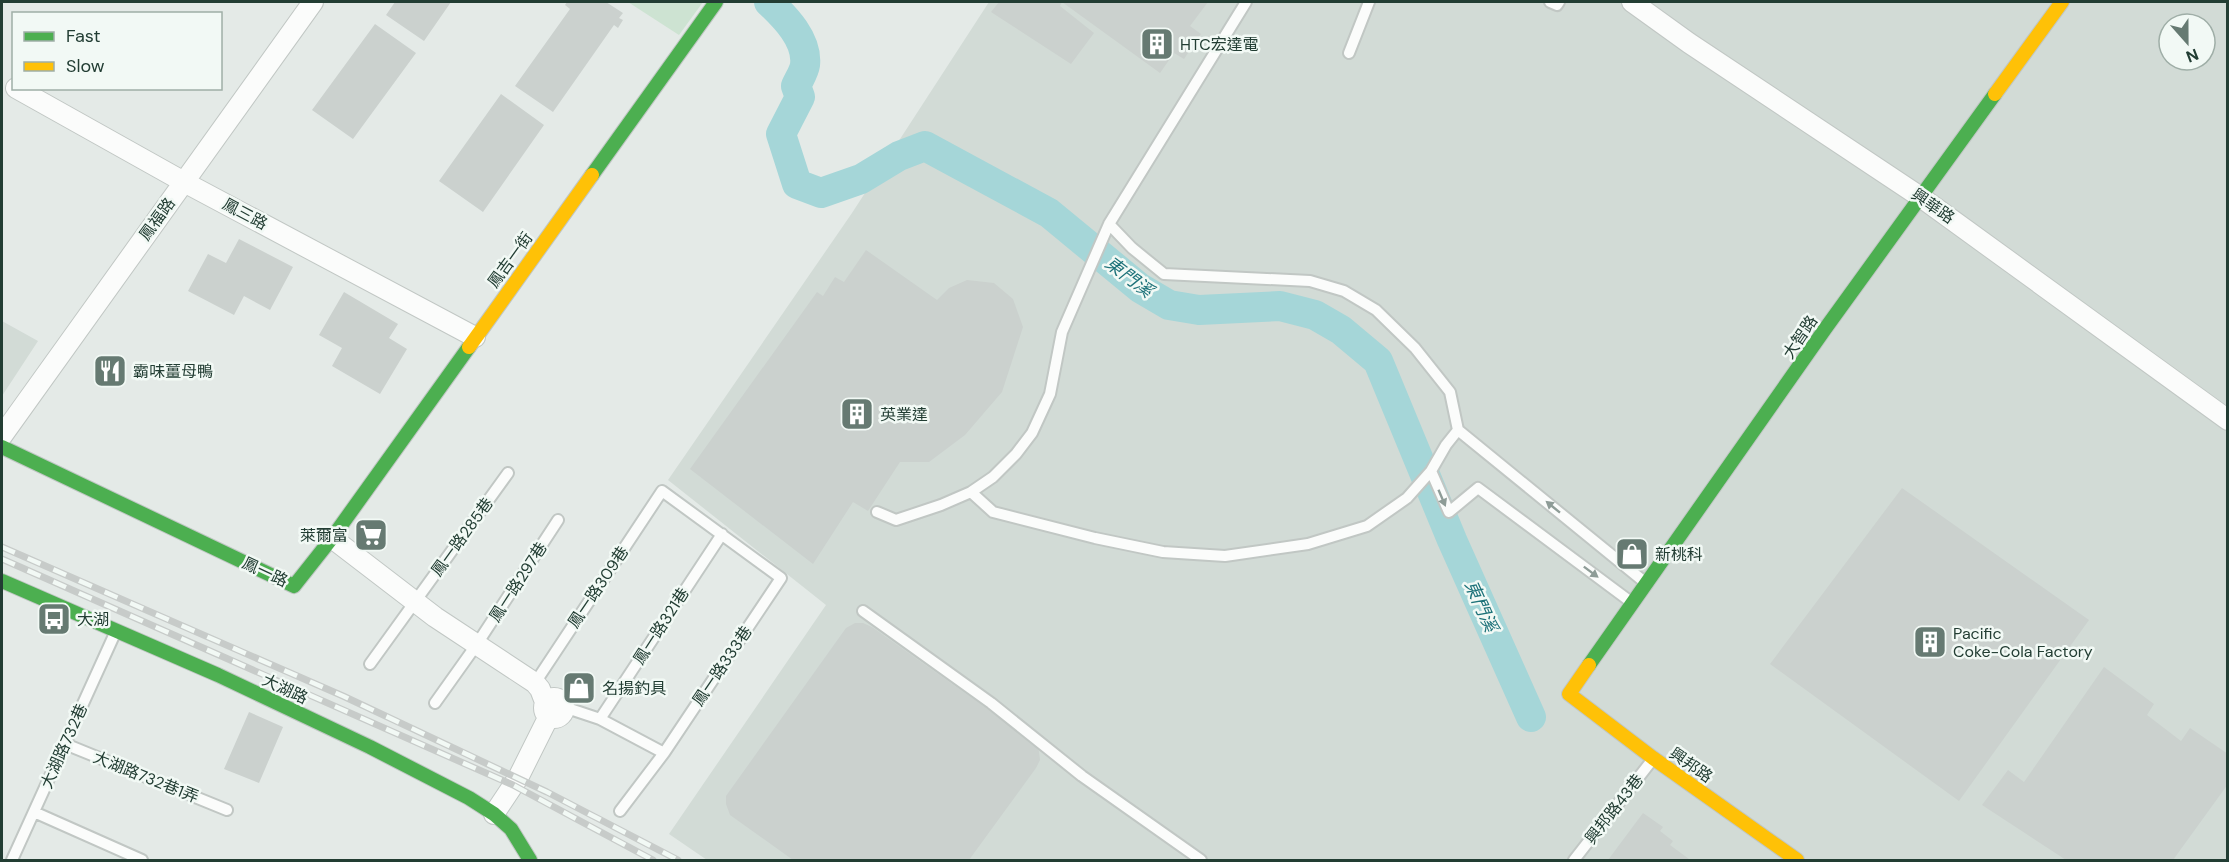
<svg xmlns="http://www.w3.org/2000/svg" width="2229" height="862" viewBox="0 0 2229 862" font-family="'DM Sans','Noto Sans TC',sans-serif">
<rect width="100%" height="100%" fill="#e4eae7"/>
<path fill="#d2dbd6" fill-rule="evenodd" d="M989 2H2227V860H707L669 834 826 605 668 480 852 213ZM2169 24H2205V60H2169Z
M2 321 38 341 2 396Z"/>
<path fill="#cde3d2" d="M628 2H703L679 35Z"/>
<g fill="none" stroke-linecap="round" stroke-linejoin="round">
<path stroke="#a5d6d8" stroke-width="30" d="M769 2C785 17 808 40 805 65 804 72 799 79 796 86L800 97 781 134 797 184 821 193 861 179 899 156 925 146 1049 213 1140 288 1169 305 1199 310 1280 306 1315 315 1341 330 1378 361 1452 540 1531 717"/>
</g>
<path fill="#cbd1ce" d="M395 2H451L424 41 386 15Z
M567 2H606L623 13 619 18 623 20 618 28 614 25 553 112 515 86 570 9 565 5Z
M999 2H1208L1190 26 1201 34 1184 59 1174 53 1160 73 1062 2 1060 6 1094 33 1071 64 991 12Z
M375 24 416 53 353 139 312 110Z
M501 94 544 125 483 212 439 181Z
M239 239 293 267 270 310 244 296 234 315 188 291 208 254 226 263Z
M866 250 937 300 949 288 967 280 994 283 1013 299 1023 327 1002 392 965 435 929 462H900L868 511 853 502 813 564 690 469 817 292 823 296 835 277 844 282Z
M344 292 398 324 389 338 407 349 380 394 332 366 342 348 319 335Z
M1902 488 2089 620 1959 801 1770 664Z
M855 623H863L872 627 1038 745 1040 760 1036 768 969 860H793L730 815 726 804V796L846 628Z
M2104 667 2154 704 2147 715 2181 741 2190 728 2228 754V784L2173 860H2066L1982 805 2008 770 2024 782Z
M249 712 283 727 259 783 224 769Z
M1643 813 1663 827 1660 831 1673 841 1670 845 1689 859 1688 860H1608Z"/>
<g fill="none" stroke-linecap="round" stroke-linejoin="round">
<g stroke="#c1c7c4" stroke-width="14">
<path id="lane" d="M1550 2 1557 5 1559 2
M1349 53 1369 2
M1109 224 1132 248 1164 274 1310 281 1344 291 1376 310 1415 348 1450 392 1458 430
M971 492 993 512 1095 538 1163 552 1225 556 1308 544 1367 526 1407 498 1431 471
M877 512 896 520 941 505 971 492 993 477 1016 454 1032 433 1050 394 1062 332 1109 224 1246 2
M1631 602 1478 488 1449 512 1431 471 1446 445 1458 430 1647 584
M863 611 991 703 1082 776 1201 860
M370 664 508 473
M535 683 662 491 781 578 664 753
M435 703 477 644 558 520
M564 707 600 719 664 753 620 811
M600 719 722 534
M65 744 227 810
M34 812 142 860
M12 860 116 631
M1574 860 1653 759"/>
</g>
<g stroke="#c1c7c4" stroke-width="22">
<path id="street" d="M1632 2 1689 43 1922 198 2228 420
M16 88 184 182 475 337
M2 436 313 2
M332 538 435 617 535 683 540 689 545 702
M544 708a10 10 0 1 1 20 0a10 10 0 1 1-20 0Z
M494 814 518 778 549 716"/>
</g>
<g stroke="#c0c7c4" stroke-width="16">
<path id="fast" d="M592 175 716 2
M2 447 294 586 332 538 469 347
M2 581 218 675 370 747 469 798 494 814 511 829 530 860
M1589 665 1825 329 1995 94"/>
</g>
<g stroke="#c0c7c4" stroke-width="16">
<path id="slow" d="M1995 94 2062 2
M469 347 592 175
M1589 665 1569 694 1653 758 1797 860"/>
</g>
<use href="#lane" stroke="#fbfcfb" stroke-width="10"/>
<use href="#street" stroke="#fbfcfb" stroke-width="20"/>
<use href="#fast" stroke="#4caf50" stroke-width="14"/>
<use href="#slow" stroke="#ffc107" stroke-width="14"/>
<g stroke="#c7cbc9" stroke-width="7">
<path id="rail" d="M2 547 343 696 547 792 678 860
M2 559 513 785 653 860"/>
</g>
<use href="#rail" stroke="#f2f9f5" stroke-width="4.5" stroke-dasharray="14" stroke-linecap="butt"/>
</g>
<defs><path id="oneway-solid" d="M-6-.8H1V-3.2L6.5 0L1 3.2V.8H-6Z" transform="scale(1.5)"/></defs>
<g fill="#8e9c97">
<use href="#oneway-solid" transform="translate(1442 498) rotate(67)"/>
<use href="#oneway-solid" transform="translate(1553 507) rotate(-141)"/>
<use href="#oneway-solid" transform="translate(1591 572) rotate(37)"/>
</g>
<defs>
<g id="building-square" transform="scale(1.725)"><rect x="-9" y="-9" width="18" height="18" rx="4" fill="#667a72" stroke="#f2f9f5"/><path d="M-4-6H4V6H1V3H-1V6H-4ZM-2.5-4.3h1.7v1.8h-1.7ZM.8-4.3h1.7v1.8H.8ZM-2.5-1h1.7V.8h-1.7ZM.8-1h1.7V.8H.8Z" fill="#fff"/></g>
<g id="restaurant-square" transform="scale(1.725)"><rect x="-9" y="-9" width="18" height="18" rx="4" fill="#667a72" stroke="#f2f9f5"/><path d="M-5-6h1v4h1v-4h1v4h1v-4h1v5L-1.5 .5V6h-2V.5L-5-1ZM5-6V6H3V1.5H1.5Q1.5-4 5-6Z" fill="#fff"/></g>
<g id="supermarket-square" transform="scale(1.725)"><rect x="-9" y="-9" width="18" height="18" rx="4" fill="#667a72" stroke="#f2f9f5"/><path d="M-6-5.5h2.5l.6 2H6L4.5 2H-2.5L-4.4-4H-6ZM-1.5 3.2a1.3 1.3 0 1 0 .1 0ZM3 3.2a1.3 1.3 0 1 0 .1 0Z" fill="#fff"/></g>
<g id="shop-square" transform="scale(1.725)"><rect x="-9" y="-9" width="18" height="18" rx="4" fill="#667a72" stroke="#f2f9f5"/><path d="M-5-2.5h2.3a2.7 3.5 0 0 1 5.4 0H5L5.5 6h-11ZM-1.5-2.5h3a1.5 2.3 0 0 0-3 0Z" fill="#fff"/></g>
<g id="bus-square" transform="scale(1.725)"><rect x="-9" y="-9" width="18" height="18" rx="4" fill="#667a72" stroke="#f2f9f5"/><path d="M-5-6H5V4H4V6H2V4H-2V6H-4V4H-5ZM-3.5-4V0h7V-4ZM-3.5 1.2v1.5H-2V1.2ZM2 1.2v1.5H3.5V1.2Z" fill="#fff"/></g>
</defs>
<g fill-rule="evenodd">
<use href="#building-square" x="1157" y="44"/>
<use href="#restaurant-square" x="110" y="371"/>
<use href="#building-square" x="857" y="414"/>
<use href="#supermarket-square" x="371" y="535"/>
<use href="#shop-square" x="1632" y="554"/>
<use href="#bus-square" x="54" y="619"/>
<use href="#building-square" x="1930" y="642"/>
<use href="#shop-square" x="579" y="688"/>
</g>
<g text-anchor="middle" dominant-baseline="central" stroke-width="5" stroke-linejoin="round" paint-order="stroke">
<g font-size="16" fill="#223d33" stroke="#f2f9f5" text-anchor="start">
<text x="1180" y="44">HTC宏達電</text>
<text x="133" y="371">霸味薑母鴨</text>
<text x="880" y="414">英業達</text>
<text x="348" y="535" text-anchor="end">萊爾富</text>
<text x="1655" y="554">新桃科</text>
<text x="77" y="619">大湖</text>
<text x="1953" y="633">Pacific<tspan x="1953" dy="18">Coke-Cola Factory</tspan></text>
<text x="602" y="688">名揚釣具</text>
</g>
<g font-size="16" fill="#223d33" stroke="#f2f9f5">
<text transform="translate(1933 206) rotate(35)">興華路</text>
<text transform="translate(245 214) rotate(28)">鳳三路</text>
<text transform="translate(157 219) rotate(-54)">鳳福路</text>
<text transform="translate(510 260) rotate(-54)">鳳吉一街</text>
<text transform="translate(1800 337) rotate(-56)">大智路</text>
<text transform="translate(462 537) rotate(-54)">鳳一路285巷</text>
<text transform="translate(265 572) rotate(25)">鳳一路</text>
<text transform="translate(518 582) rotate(-57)">鳳一路297巷</text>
<text transform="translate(598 587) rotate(-56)">鳳一路309巷</text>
<text transform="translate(661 626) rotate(-57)">鳳一路321巷</text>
<text transform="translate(722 666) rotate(-56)">鳳一路333巷</text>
<text transform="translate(285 689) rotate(25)">大湖路</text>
<text transform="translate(64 746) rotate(-66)">大湖路732巷</text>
<text transform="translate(1691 765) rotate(35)">興邦路</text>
<text transform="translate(146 777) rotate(22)">大湖路732巷1弄</text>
<text transform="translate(1614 809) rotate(-52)">興邦路43巷</text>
</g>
<g font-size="18" font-style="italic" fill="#1d7279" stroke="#f2f9f5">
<text transform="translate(1129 277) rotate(37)">東門溪</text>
<text transform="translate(1481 606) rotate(66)">東門溪</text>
</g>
</g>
<rect width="2229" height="862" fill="none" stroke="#223d33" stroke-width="6"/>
<rect x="12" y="12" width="210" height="78" fill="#f2f9f5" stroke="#9faea7" stroke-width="1.5"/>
<rect x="24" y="32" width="30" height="9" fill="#4caf50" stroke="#9faea7" stroke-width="1.5"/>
<text x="66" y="42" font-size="18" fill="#223d33">Fast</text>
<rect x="24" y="62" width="30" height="9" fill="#ffc107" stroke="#9faea7" stroke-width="1.5"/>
<text x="66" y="72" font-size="18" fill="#223d33">Slow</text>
<g transform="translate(2187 42) rotate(159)"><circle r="28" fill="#f2f9f5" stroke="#9faea7" stroke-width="1.5"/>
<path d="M0-4.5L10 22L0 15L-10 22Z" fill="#667a72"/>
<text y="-9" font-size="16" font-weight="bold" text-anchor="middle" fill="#223d33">N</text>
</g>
</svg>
